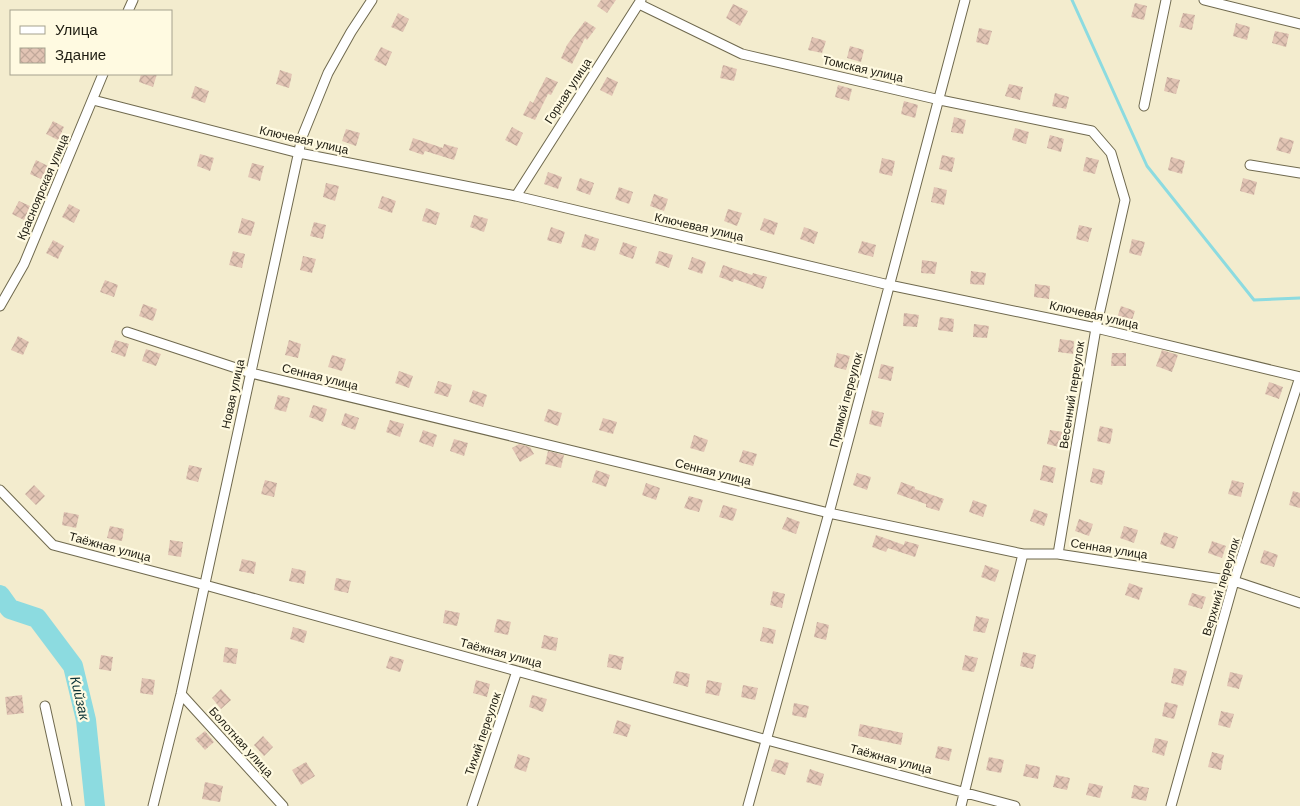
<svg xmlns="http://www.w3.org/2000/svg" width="1300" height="806" viewBox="0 0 1300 806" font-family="'DM Sans',sans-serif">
<defs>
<pattern id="building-cross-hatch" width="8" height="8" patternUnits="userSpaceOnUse" patternTransform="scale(1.25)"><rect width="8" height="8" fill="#e2c4b4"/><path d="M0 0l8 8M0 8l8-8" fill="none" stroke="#c1a89a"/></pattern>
</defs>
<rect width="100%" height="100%" fill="#f3ecce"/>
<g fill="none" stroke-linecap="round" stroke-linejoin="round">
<path stroke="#8cdbe0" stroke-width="3" d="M1072 0 1147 166 1254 300 1300 298"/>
<path stroke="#8cdbe0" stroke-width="20" d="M0 595 10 609 37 618 73 666 86 720 95 806"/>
</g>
<path fill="url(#building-cross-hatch)" d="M601 0H616L607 13 597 6Z
M1135 3 1147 6 1144 20 1131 17Z
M733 4 748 11 740 26 726 18Z
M398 13 409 19 403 32 391 27Z
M1183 13 1195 15 1192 30 1179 27Z
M585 21 596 28 587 40 585 38 572 64 561 58 567 45Z
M1236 23 1250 27 1247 40 1233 36Z
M979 28 992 31 988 45 976 42Z
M1275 31 1289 34 1286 47 1272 43Z
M812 37 826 41 822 53 808 50Z
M850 46 864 50 861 62 847 58Z
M381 47 392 52 386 66 374 60Z
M723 65 737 69 734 81 720 78Z
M280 70 292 74 289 88 276 84Z
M141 74H157L153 87 139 82Z
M546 77 558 82 551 95 548 94 535 120 523 115 530 101 533 103Z
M607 77 618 82 612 96 600 90Z
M1167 77 1180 80 1176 94 1164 91Z
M1009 84 1023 87 1020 100 1005 96Z
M838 85 852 89 849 101 835 97Z
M195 86 209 91 205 103 191 98Z
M1055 93 1069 97 1066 109 1052 106Z
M904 101 918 105 915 118 901 114Z
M954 117 966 120 963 134 951 132Z
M53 121 64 127 58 140 46 134Z
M512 127 523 133 517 146 505 140Z
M1015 128 1029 132 1026 144 1012 140Z
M346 129 360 133 356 146 342 141Z
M1050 135 1064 139 1061 152 1047 148Z
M1280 137 1294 141 1290 154 1276 150Z
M413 138 443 148 444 144 458 148 454 160 425 151 423 155 409 150Z
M200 154 214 158 210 171 197 166Z
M942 155 955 158 952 172 939 169Z
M1086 157 1099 160 1095 174 1083 171Z
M1171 157 1185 161 1182 174 1168 170Z
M882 158 895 161 892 176 879 173Z
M36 160 48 166 41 179 30 174Z
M252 163 264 166 260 181 248 177Z
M548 172 562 177 558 189 544 184Z
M580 178 594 183 590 195 576 190Z
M1243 178 1257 182 1254 195 1240 191Z
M326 183 339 186 335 201 323 197Z
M619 187 633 192 629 204 615 199Z
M934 187 947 190 944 205 931 202Z
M654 194 668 199 664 211 650 206Z
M382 196 396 201 392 213 378 208Z
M19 201 30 206 24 220 12 214Z
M69 204 80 210 74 223 62 217Z
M426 208 440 213 436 225 422 221Z
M728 209 742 213 737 226 724 221Z
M474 215 488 219 484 232 470 227Z
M242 218 255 222 251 236 238 233Z
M764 218 778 223 774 235 760 230Z
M314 222 326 225 323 239 310 236Z
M1079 225 1092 228 1088 242 1076 239Z
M551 227 565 232 561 244 547 240Z
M804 227 818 232 814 244 800 239Z
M585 234 599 239 595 251 581 247Z
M1132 239 1145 242 1141 256 1129 253Z
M53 240 64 246 58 259 46 253Z
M862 241 876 245 873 257 858 253Z
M623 242 637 247 633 259 619 254Z
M233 251 245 254 242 268 229 265Z
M659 251 673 255 669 268 655 263Z
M303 256 316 259 312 273 300 270Z
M692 257 706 262 702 274 688 269Z
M922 260 937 262 935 274 921 273Z
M723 265 752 275 753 273 767 277 763 289 734 279 733 282 719 277Z
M971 271 986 273 984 285 970 284Z
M105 280 118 285 114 297 100 292Z
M1035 284 1050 286 1049 299 1034 297Z
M143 304 157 309 153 321 139 316Z
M1121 306 1135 311 1131 323 1117 318Z
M904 313 919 315 917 327 903 326Z
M940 317 954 319 953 332 938 330Z
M974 324 989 326 987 338 973 337Z
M18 336 29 342 23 355 11 350Z
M1060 339 1074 341 1073 354 1058 352Z
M115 340 129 344 125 357 111 352Z
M289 340 301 344 298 358 285 355Z
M146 349 161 354 156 366 142 361Z
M1162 350 1178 355 1172 372 1156 366Z
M837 353 850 356 846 370 834 367Z
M1112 353H1126V366H1111Z
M332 355 346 359 342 371 328 367Z
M881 364 894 367 891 381 878 378Z
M399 371 413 376 409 388 395 383Z
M438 381 452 385 448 397 434 393Z
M1269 382 1283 387 1279 399 1265 394Z
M473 390 487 395 483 407 469 402Z
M278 395 290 398 286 412 274 409Z
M313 405 327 409 323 422 309 417Z
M548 409 562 413 558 426 544 421Z
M872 410 884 413 881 427 869 424Z
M345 413 359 418 355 430 341 425Z
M603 418 617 422 613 434 599 430Z
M390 420 404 424 400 437 386 432Z
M1100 426 1113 429 1110 444 1097 441Z
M423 430 437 435 433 447 419 442Z
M1050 430 1063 432 1059 447 1047 444Z
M694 435 708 440 704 452 690 448Z
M454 439 468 443 464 456 450 451Z
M519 444 530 447 534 454 520 462 512 448Z
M743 450 757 454 753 466 739 462Z
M548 451 564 455 561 468 545 464Z
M189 465 202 468 198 482 186 479Z
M1043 465 1056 468 1053 483 1040 480Z
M1093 468 1105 471 1102 485 1090 482Z
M596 470 610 475 606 487 592 482Z
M857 473 871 477 867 490 853 485Z
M265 480 277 483 274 497 261 494Z
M1232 480 1244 483 1241 497 1228 494Z
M901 482 915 487V489L944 499 939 511 926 507V504L897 494Z
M646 483 660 488 656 500 642 495Z
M34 485 45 496 36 505 25 494Z
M1293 491 1300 493V508L1289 505Z
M689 496 703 500 699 512 684 508Z
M973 500 987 505 983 517 969 512Z
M723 505 737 509 733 521 719 517Z
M1034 509 1048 514 1044 526 1030 521Z
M64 512 79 515 76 528 62 525Z
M787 517 800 522 796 534 782 529Z
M1079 519 1093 524 1089 536 1075 531Z
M110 526 124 529 122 541 107 538Z
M1124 526 1138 530 1134 543 1120 538Z
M1164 532 1178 537 1174 549 1160 544Z
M876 535 904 545 905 541 919 545 915 557 888 548 886 552 872 547Z
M170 540 183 542 181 557 168 555Z
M1212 541 1226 546 1222 558 1208 553Z
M1264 550 1278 555 1274 567 1260 563Z
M242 559 256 562 254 574 239 571Z
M985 565 999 570 995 582 981 577Z
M292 568 306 571 304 584 289 581Z
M336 578 351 581 348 593 334 590Z
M1129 583 1143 588 1139 600 1125 595Z
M773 591 785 594 782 608 770 605Z
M1192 593 1206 597 1202 609 1188 605Z
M445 610 460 613 457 626 443 623Z
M976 616 989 619 985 633 973 631Z
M497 619 511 622 508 635 494 632Z
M817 622 829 625 826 640 814 637Z
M293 627 307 631 304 643 290 639Z
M763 627 776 630 773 644 760 641Z
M544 635 558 638 556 651 541 648Z
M225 647 238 649 236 664 223 662Z
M1023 652 1036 655 1033 669 1020 666Z
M609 654 624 657 621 670 607 667Z
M101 655 113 657 111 671 99 669Z
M965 655 978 658 974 672 962 670Z
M390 656 404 660 400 672 386 668Z
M1174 668 1187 671 1183 686 1171 683Z
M676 671 690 674 688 687 673 683Z
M1230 672 1243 675 1239 689 1227 686Z
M142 678 155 680 153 695 140 693Z
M476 680 490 684 487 697 473 693Z
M707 680 722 683 719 696 705 693Z
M743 685 758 688 755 700 741 697Z
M221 689 231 700 221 709 212 698Z
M22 695 24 713 7 715 5 697Z
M532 695 547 699 543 712 529 707Z
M1165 702 1178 705 1174 719 1162 716Z
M794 703 809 706 806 718 792 715Z
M1221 711 1234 714 1230 728 1218 725Z
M617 720 631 725 627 737 613 733Z
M860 724 903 733 901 745 858 736Z
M205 731 214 742 205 750 195 739Z
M263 736 273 747 264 756 254 745Z
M1155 738 1168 741 1164 756 1152 752Z
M938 746 952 749 949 761 935 758Z
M1212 752 1224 755 1221 770 1208 767Z
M518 754 530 758 526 772 514 768Z
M989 757 1004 760 1001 773 986 770Z
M775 759 789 763 785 775 771 771Z
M306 762 315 776 301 785 292 770Z
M1026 764 1040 767 1038 779 1023 776Z
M810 769 824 774 821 786 806 782Z
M1056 775 1070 778 1067 790 1053 787Z
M205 782 223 786 220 802 202 799Z
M1089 783 1103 786 1100 798 1086 795Z
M1134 785 1149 788 1146 801 1131 798Z"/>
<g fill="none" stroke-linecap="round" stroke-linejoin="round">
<g stroke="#6f694e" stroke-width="11">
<path id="street" d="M1204 0 1300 24
M639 4 742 54 940 100 1092 131 1111 153 1125 200 1096 328 1058 554
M128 11 133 0
M93 100 299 153 516 196 889 285 1096 328 1300 377
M1144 106 1166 0
M1250 165 1300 173
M516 196 641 0
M0 306 24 264 103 74
M127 332 251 373 829 513 1023 554H1058L1234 581 1300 603
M0 490 53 545 205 585 767 740 1015 806
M181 694 283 806
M45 706 67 806
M153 806 181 694 302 137 328 73 351 32 372 0
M472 806 517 671
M748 806 829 513 965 0
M961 806 1023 554
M1171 806 1234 581 1300 377"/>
</g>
<use href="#street" stroke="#fff" stroke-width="9"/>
</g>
<g text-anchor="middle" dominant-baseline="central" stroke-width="4.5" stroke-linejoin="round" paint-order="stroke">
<g font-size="12" fill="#1e1c11" stroke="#fffae1">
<text transform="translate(863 69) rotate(13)">Томская улица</text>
<text transform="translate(568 91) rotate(-57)">Горная улица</text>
<text transform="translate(304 140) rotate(13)">Ключевая улица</text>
<text transform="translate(43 187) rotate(-67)">Красноярская улица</text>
<text transform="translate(699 227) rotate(13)">Ключевая улица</text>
<text transform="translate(1094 315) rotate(13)">Ключевая улица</text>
<text transform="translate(320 377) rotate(14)">Сенная улица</text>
<text transform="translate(233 394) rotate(-78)">Новая улица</text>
<text transform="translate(1072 395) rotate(-81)">Весенний переулок</text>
<text transform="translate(846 400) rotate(-75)">Прямой переулок</text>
<text transform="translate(713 472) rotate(14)">Сенная улица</text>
<text transform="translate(110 547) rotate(15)">Таёжная улица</text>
<text transform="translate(1109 549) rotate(9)">Сенная улица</text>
<text transform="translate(1221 587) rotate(-73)">Верхний переулок</text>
<text transform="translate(501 653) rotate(15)">Таёжная улица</text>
<text transform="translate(483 734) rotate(-71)">Тихий переулок</text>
<text transform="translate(241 742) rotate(48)">Болотная улица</text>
<text transform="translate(891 759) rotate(15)">Таёжная улица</text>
</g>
<g font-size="14" font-style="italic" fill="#0c3437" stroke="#fffae1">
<text transform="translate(80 698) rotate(77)">Кийзак</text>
</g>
</g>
<rect x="10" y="10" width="162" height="65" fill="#fffae1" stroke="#a5a18e"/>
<rect x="20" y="26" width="25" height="8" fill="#ffffff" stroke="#a5a18e"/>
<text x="55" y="35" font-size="15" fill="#1e1c11">Улица</text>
<rect x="20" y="48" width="25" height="15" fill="url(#building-cross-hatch)" stroke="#a5a18e"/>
<text x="55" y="60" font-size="15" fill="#1e1c11">Здание</text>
</svg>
